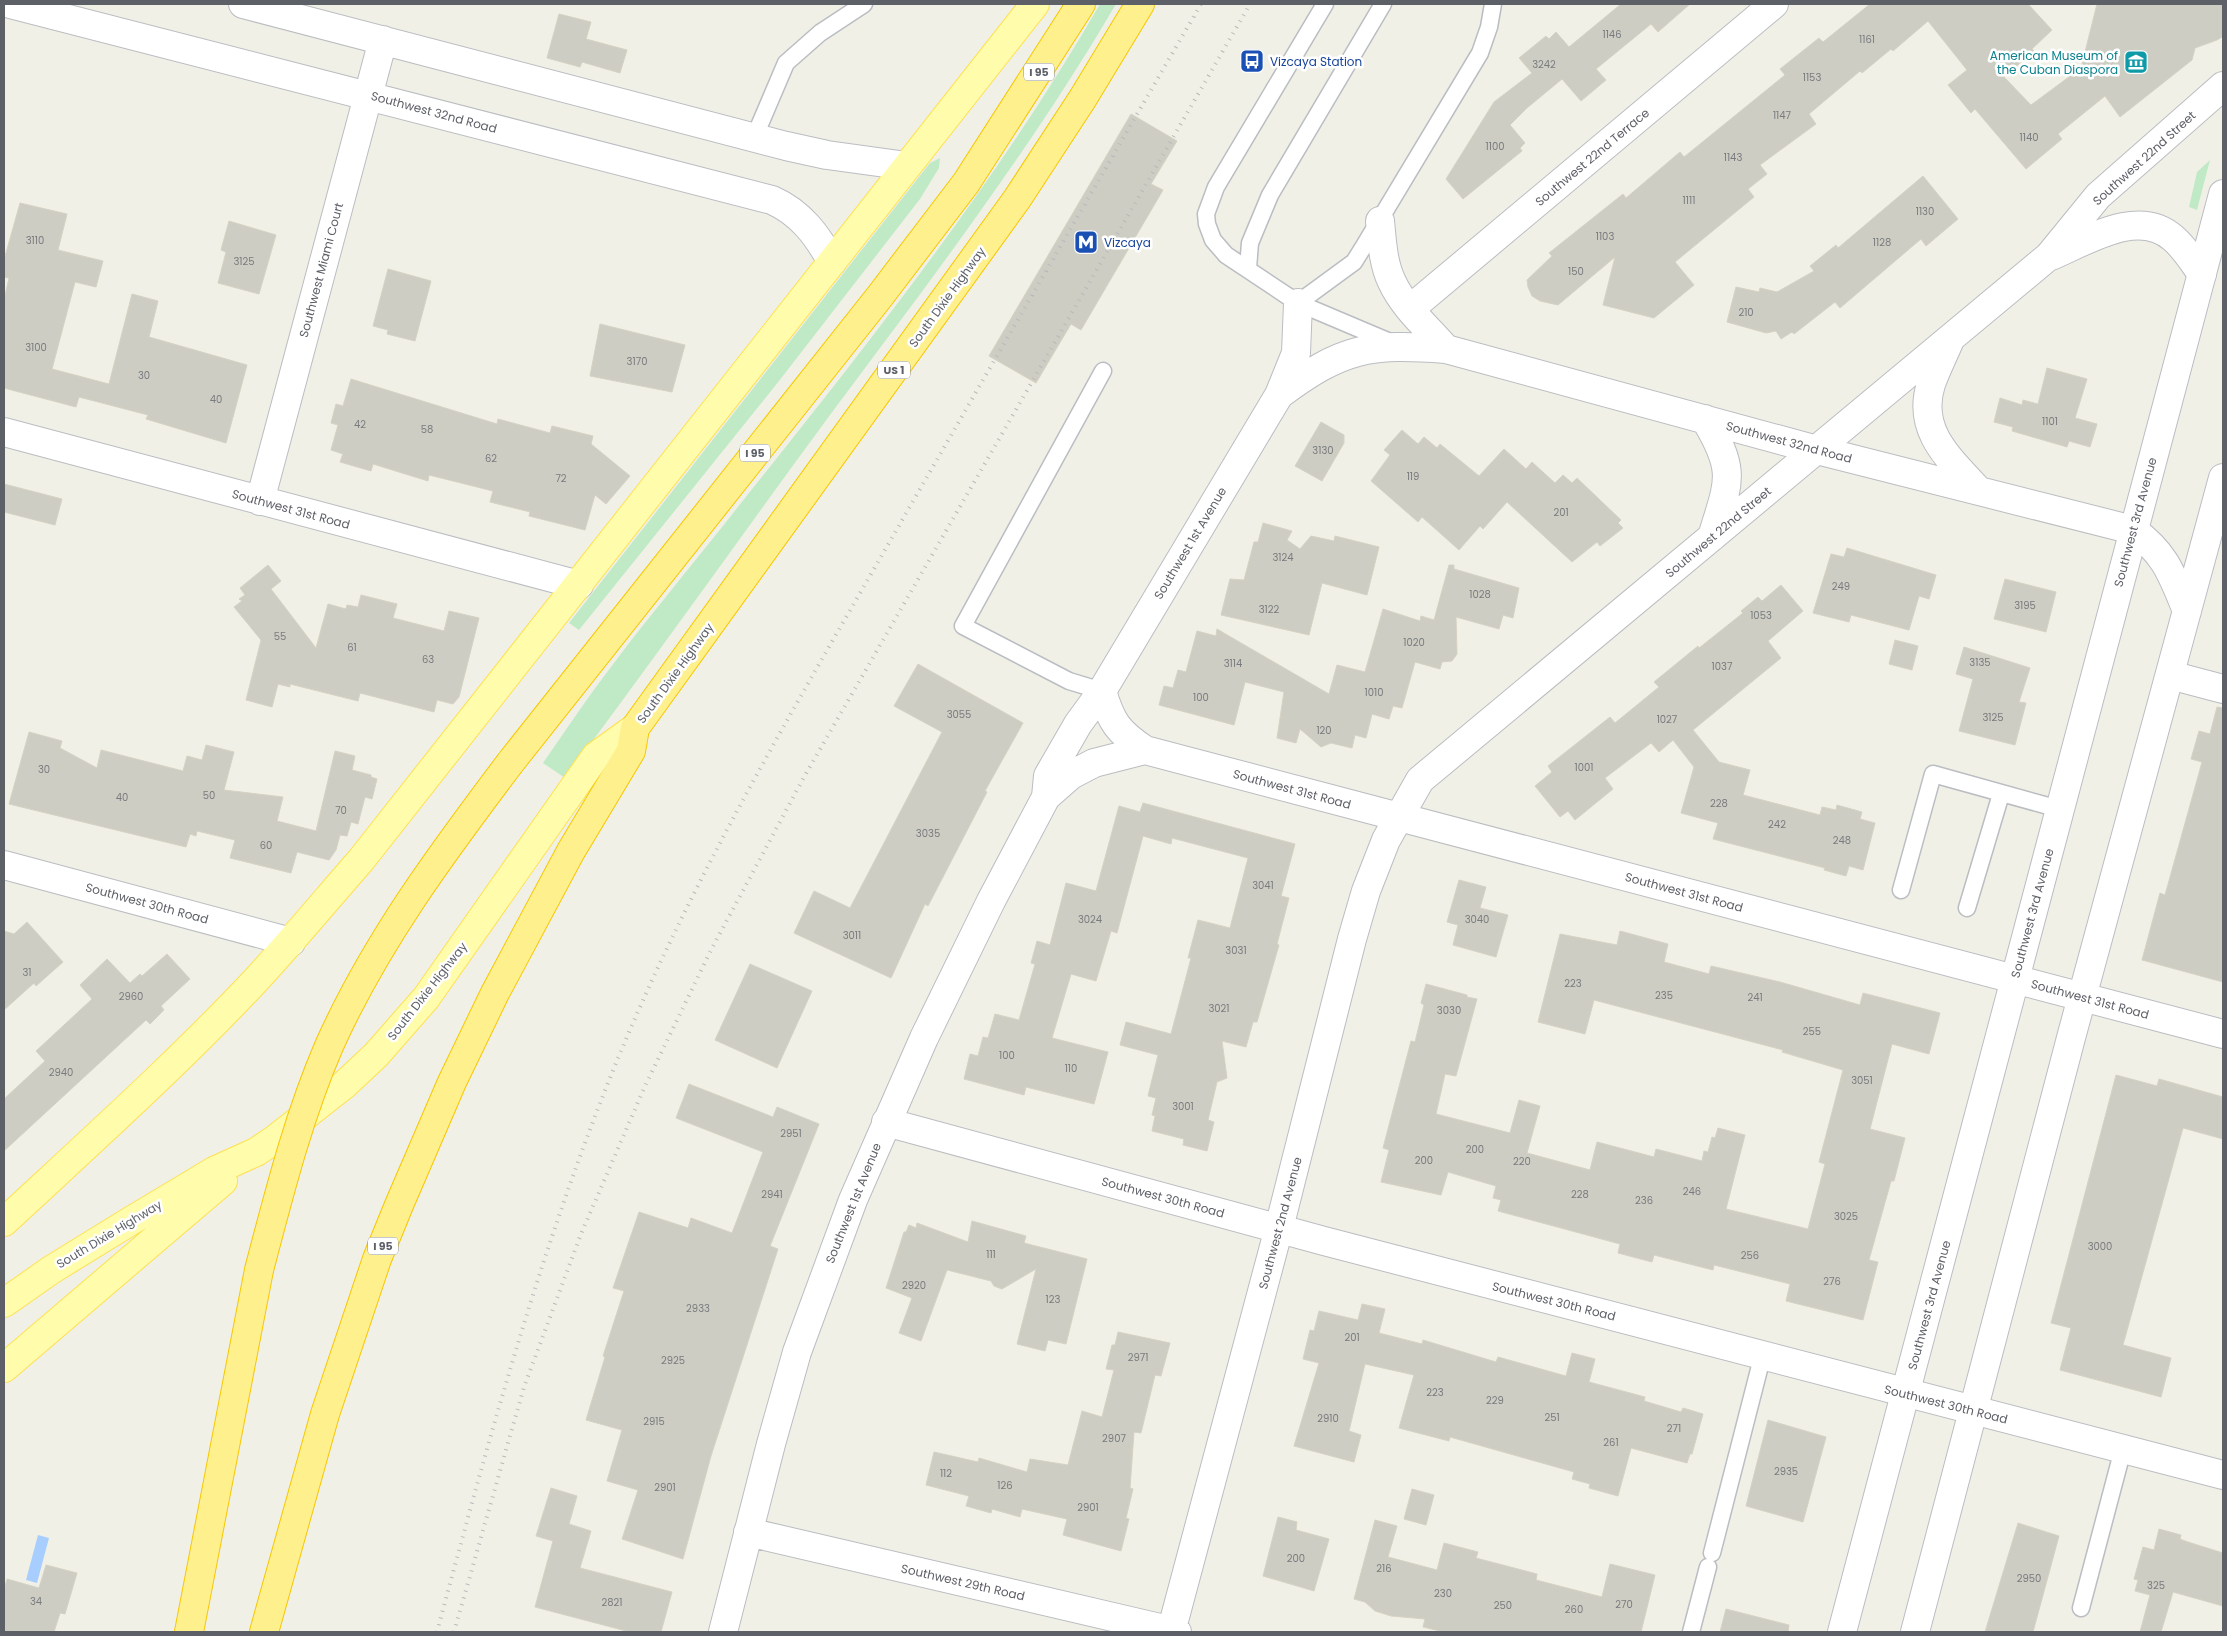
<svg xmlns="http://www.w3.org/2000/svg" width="2227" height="1636" viewBox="0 0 2227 1636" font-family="Poppins,sans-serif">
<rect width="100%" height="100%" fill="#f1f0e6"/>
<path fill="#c0eac5" d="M1100 4H1116C1031 149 930 281 830 415 741 536 655 658 565 778L543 763C566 730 589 695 614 663 650 615 689 569 726 522 859 355 993 189 1100 4Z
M940 158 939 168 920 199 779 381 579 630 569 623 930 163Z
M2210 160 2197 210 2189 207 2197 172Z"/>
<path fill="#a7ceff" d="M38 1535 49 1538 37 1583 26 1580Z"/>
<path fill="#cecdc4" stroke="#d6d2c3" d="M1621 4H1690L1658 32 1651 24 1596 69 1606 80 1581 101 1562 79 1527 108 1510 125 1525 143 1520 148 1522 151 1463 199 1446 179 1494 102 1532 73 1519 58 1546 36 1549 39 1556 32 1569 47Z
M1870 4H2028L2052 30 2032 49 2034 51 2004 77 2031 105 2081 68 2097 4H2223V32L2222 37 2217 40 2195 48 2192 60 2120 117 2105 96 2058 134 2062 139 2026 169 1975 109 1971 113 1948 85 1967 70 1928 21 1893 51 1891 49 1862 73 1860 71 1809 114 1816 124 1760 165 1767 174 1748 189 1754 197 1675 262 1694 285 1654 318 1603 305 1615 257 1558 305 1540 301 1532 296 1528 287 1527 280 1552 256 1549 253 1623 194 1626 198 1680 152 1684 157 1785 75 1780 69 1819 38 1823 42Z
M559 14 591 22 586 39 627 50 620 73 582 62 580 67 547 58Z
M1131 114 1177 141 1151 184 1163 190 1081 330 1071 324 1036 383 989 356Z
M1923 176 1958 219 1926 246 1921 239 1840 308 1835 302 1794 334 1792 332 1781 339 1776 331 1766 333 1727 322 1736 287 1759 292 1760 288 1777 292 1814 271 1810 266 1836 245 1838 248Z
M20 203 67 214 58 250 103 261 96 287 75 282 52 369 109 384 132 294 158 301 149 337 247 365 226 443 146 419 148 415 79 397 76 407 4 388V300L9 278 4 277V260Z
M229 221 276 235 259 294 218 283 226 252 221 250Z
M388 269 431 281 415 341 387 334 388 330 373 326Z
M600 324 685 345 672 392 590 376Z
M2047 368 2087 379 2075 418 2097 424 2090 447 2069 441 2067 447 2012 431 2013 427 1994 422 2000 398 2022 405 2023 400 2038 404Z
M351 379 497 424 498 419 550 433 552 426 593 436 591 444 630 476 606 504 595 495 585 530 529 516 530 512 490 502 493 491 429 475 428 481 373 464 371 471 340 462 343 454 331 450 338 425 331 423 336 404 343 406Z
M1321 422 1344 435V443L1322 481 1295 466Z
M1402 430 1418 444 1424 437 1437 448 1440 444 1479 476 1504 449 1526 469 1532 462 1555 483 1563 475 1572 483 1577 478 1621 520 1618 523 1623 528 1600 546 1597 542 1572 562 1507 502 1483 529 1480 526 1459 550 1422 517 1418 522 1371 481 1390 455 1384 450Z
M4 484 62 499 55 525 4 512Z
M1263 523 1292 531 1287 540 1300 549 1311 536 1334 541 1335 536 1379 547 1367 595 1322 583 1309 635 1221 615 1230 579 1244 580 1254 542H1258Z
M1847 548 1936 575 1929 599 1919 596 1909 630 1851 615 1849 622 1813 613 1831 554 1844 557Z
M268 565 281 581 271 589 316 648 328 604 346 609 347 605 358 607 361 595 397 604 393 618 444 631 449 611 479 618 459 697 453 704 437 700 434 712 360 693 358 701 290 684V687L278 684 272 707 246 700 261 640 234 607 242 601 239 599 245 595 240 588Z
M1449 565H1454V569L1519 588 1513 618 1503 615 1499 629 1456 617 1457 654 1452 661 1442 662 1440 669 1415 662 1402 708 1393 706 1389 719 1372 714 1366 738 1355 735 1352 748 1331 743 1321 747 1300 729 1296 743 1277 738 1284 692 1245 682 1234 725 1159 705 1164 686 1173 688 1178 670 1186 672 1197 631 1216 636 1217 629 1329 694 1337 665 1365 672 1383 609 1420 621 1421 616 1434 620Z
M2005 579 2056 592 2046 632 1994 619Z
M1781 585 1803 611 1768 641 1781 658 1693 730 1719 762 1750 770 1743 795 1820 815 1822 807 1836 810 1837 805 1862 812 1860 819 1875 823 1863 870 1849 866 1846 876 1824 870 1825 868 1713 839 1718 823 1681 813 1694 767 1673 740 1659 752 1651 743 1605 778 1613 789 1575 820 1568 811 1560 817 1535 786 1552 772 1548 766 1610 717 1615 723 1659 687 1654 682 1698 646 1699 648 1743 613 1741 611 1758 597 1762 601Z
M1895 640 1918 646 1912 670 1889 664Z
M1964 647 2030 668 2019 702 2026 703 2015 745 1959 731 1973 679 1956 674Z
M918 664 1023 723 985 791 987 792 928 906 925 904 891 978 794 933 814 891 850 908 942 732 894 706Z
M2217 707 2223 708V982L2142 960 2160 893 2165 895 2202 762 2191 759 2199 731 2210 734Z
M29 732 62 741 60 748 97 768 101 750 183 771 187 756 202 760 206 745 234 752 224 790 283 797 277 821 316 831 335 751 355 756 352 770 371 775V777L377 779 372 799 365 797 358 824 351 822 347 836 340 835 336 850 329 860 297 852 291 873 230 858 235 840 197 831 196 836 190 834 186 847 9 804Z
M1143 803 1295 844 1281 896 1289 898 1277 944 1279 945 1257 1022H1253L1246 1047 1222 1041 1227 1078 1217 1082 1208 1120 1214 1122 1207 1151 1183 1145 1184 1139 1152 1131 1155 1116 1152 1115 1156 1098 1148 1096 1158 1055 1120 1045 1126 1022 1171 1034 1191 958H1188L1198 920 1230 928 1248 858 1172 838 1171 844 1143 836 1117 933 1111 931 1096 981 1071 974 1052 1038 1108 1052 1094 1104 1026 1087 1024 1095 964 1079 970 1054 978 1056 983 1037 988 1038 995 1014 1019 1020 1035 964 1031 963 1037 941 1050 945 1066 883 1096 891 1119 806 1140 812Z
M1459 880 1486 887 1480 908 1508 915 1496 957 1453 945 1458 925 1447 922Z
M27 922 63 962 36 986 34 983 4 1010V931L14 934Z
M1620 931 1668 944 1664 962 1709 974 1711 966 1780 982 1860 1005 1863 993 1940 1013 1929 1054 1892 1044 1870 1129 1905 1138 1894 1181H1891L1869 1260 1878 1262 1863 1320 1786 1301 1790 1284 1714 1265 1713 1270 1654 1255 1652 1262 1618 1253 1620 1244 1498 1211 1501 1200 1493 1198 1496 1186 1448 1172 1441 1195 1381 1182 1389 1150 1383 1148 1411 1041 1415 1042 1424 1005 1421 1003 1426 984 1467 995V997L1477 999 1456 1076 1445 1074 1436 1114 1510 1133 1519 1100 1540 1106 1527 1153 1590 1170 1597 1142 1654 1157 1656 1149 1702 1161 1704 1151 1708 1152 1712 1137 1715 1138 1718 1128 1745 1135 1726 1209 1808 1229 1825 1164 1819 1162 1843 1070 1782 1052 1783 1050 1594 1000 1585 1034 1538 1022 1560 934 1617 945Z
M167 954 190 979 161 1006 164 1010 150 1024 146 1020 4 1151V1099L45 1061 36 1051 92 999 80 985 107 959 130 983 140 974 142 976Z
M750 964 812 991 777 1068 715 1040Z
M2116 1075 2157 1086 2159 1079 2223 1097V1139L2183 1128 2123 1345 2171 1358 2161 1397 2060 1370 2071 1328 2051 1323Z
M689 1084 773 1117 777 1107 819 1124 770 1246 778 1249 711 1456 683 1559 622 1539 638 1490 607 1481 622 1430 586 1420 605 1357 603 1356 624 1291 613 1288 639 1212 688 1228 691 1218 732 1233 763 1152 676 1118Z
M972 1221 1026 1236 1024 1243 1087 1259 1066 1344 1048 1340 1045 1351 1017 1344 1036 1269 1002 1289 994 1286 991 1281 947 1270 921 1341 899 1333 912 1298 886 1288 904 1232H906L909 1225 916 1228 917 1223 968 1242Z
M1362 1304 1385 1309 1379 1333 1422 1344 1423 1340 1496 1362 1498 1357 1566 1376 1572 1353 1595 1359 1589 1382 1645 1397 1644 1401 1681 1412 1683 1408 1703 1414 1692 1454H1690L1687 1463 1631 1448 1618 1496 1589 1488 1590 1484 1572 1479 1574 1472 1450 1437 1449 1441 1399 1428 1414 1375 1365 1364 1349 1431 1361 1435 1354 1462 1294 1446 1319 1363 1303 1359 1310 1330 1314 1331 1319 1311 1358 1320Z
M1118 1332 1170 1343 1161 1376 1155 1375 1141 1433 1134 1432 1130 1488 1133 1489 1126 1518 1129 1519 1121 1551 1063 1535 1067 1519 1022 1509 1020 1517 992 1509 991 1513 966 1506 969 1496 926 1485 934 1452 978 1462 979 1458 1027 1472 1030 1459 1068 1465 1082 1411 1102 1417 1114 1370 1106 1369 1112 1345H1115Z
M1768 1420 1826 1437 1803 1522 1746 1506Z
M551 1488 577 1496 569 1524 591 1531 580 1568 672 1592 661 1632H630L535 1607 553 1541 536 1536Z
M1412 1489 1434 1495 1426 1525 1404 1519Z
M1278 1517 1297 1522 1296 1530 1329 1539 1314 1591 1263 1576Z
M1375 1520 1397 1526 1388 1557 1437 1570 1444 1543 1478 1552 1476 1558 1537 1574 1536 1580 1602 1597 1610 1564 1655 1575 1641 1632H1444L1423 1627 1425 1619 1391 1616 1375 1611 1365 1602 1354 1599Z
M2018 1523 2059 1536 2033 1632H1985Z
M2159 1529 2181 1535 2180 1539 2188 1542 2223 1553V1606L2173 1592 2161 1632H2140L2150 1595 2135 1591 2138 1580 2134 1579 2143 1547 2154 1550Z
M46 1565 77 1573 65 1614 60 1613 54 1632H4V1590L7 1579 39 1588Z
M1726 1609 1789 1625 1788 1632H1720Z"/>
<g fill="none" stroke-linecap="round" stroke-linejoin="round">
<g stroke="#babdc2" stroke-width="19">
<path id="lane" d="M1325 4 1216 187 1206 214 1207 224 1213 240 1226 255 1298 303 1395 344
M754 138 786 63 820 33 864 4
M1248 268 1250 243 1270 195 1383 4
M1298 303 1354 262 1364 246 1480 53 1489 27 1493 4
M1102 691 1069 681 963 626 1103 371
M1901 890 1933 774 2059 809
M1967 908 2001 794
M1712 1553 1763 1354
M2081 1608 2123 1449
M1691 1632 1708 1567"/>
</g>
<g stroke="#babdc2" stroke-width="30">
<path id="street" d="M10 4 772 200C801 213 817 235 832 262
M243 4 786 146 827 155 907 166
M1380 221C1382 241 1383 264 1392 282 1404 308 1428 328 1446 349
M2051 256C2087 241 2138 207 2173 238 2185 248 2193 262 2202 274
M1410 309 1774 4
M1949 342C1943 356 1936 370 1931 384 1916 431 1950 459 1978 490
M1279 395C1342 348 1368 343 1446 349L1817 450 2133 530
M1705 419C1737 472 1729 481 1712 537
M4 432 579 585
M260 501 383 40
M2170 675 2223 689
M1102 691C1111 722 1118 732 1145 750L2223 1034
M1046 797 1048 776 1078 724 1102 691 1279 395 1296 353 1298 303
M4 865 291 942
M886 1122 1324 1241 2223 1475
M748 1532 1177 1632
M723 1632 771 1444 797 1352 853 1200 924 1038 991 901 1046 797 1071 775 1094 763 1145 750
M1171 1632 1279 1228 1352 939 1366 891 1386 840 1420 780 2049 256 2098 196 2223 86"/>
</g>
<g stroke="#bbbdc4" stroke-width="30">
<path id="secondary" d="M2133 530C2166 554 2172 575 2187 611
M1842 1632 2223 194
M1915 1632 2072 1034 2223 478"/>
</g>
<g stroke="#fde152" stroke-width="30">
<path id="primary" d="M4 1222C89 1143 176 1065 256 980 292 941 326 900 361 860L1035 4
M4 1303 51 1270 129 1222 214 1171 256 1152 274 1140 344 1085 376 1055 426 998 596 756 635 728
M4 1368 223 1181"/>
</g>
<g stroke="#f6c700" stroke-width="30">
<path id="highway" d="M510 763 880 296 966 183 1081 4
M189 1632 259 1270
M264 1632 325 1414 377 1259 399 1205 452 1082 495 993 571 851 631 751 635 728 1017 199 1083 98 1140 4"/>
</g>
<use href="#lane" stroke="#fff" stroke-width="16"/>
<use href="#street" stroke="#fff" stroke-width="28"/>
<use href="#secondary" stroke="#fff" stroke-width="28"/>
<use href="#primary" stroke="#fffcac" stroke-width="28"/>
<use href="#highway" stroke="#fff08e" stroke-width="28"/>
<path stroke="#b9b9ba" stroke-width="4" stroke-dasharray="1 6" stroke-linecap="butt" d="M437 1632C487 1445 538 1258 610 1078 682 898 781 730 878 562 985 376 1093 190 1201 4
M454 1632 524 1387 581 1234 645 1086 711 950 804 777 1250 4"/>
<g stroke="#f6c700" stroke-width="30" stroke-linecap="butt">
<path id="highway-bridge" d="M259 1270C279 1194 298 1118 329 1046 375 943 442 853 510 763"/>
</g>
<use href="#highway-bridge" stroke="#fff08e" stroke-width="28"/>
</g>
<defs>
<g id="bus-square" transform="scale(1.25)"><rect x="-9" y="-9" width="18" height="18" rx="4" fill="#1a4fb4" stroke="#fff"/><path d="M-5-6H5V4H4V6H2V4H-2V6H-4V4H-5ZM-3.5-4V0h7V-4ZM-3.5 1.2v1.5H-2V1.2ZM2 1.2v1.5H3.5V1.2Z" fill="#fff"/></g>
<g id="museum-square" transform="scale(1.25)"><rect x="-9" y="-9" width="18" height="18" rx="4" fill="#0f9aa8" stroke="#fff"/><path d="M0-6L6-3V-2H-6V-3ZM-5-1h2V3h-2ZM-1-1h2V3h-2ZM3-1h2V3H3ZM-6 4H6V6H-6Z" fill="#fff"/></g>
<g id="metro-square" transform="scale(1.25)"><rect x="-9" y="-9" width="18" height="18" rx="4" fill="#1a4fb4" stroke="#fff"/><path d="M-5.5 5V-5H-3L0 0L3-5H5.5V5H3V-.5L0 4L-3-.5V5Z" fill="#fff"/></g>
</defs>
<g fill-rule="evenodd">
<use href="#bus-square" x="1252" y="61"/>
<use href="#museum-square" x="2136" y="62"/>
<use href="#metro-square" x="1086" y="242"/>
</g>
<g text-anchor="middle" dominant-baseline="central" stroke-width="5" stroke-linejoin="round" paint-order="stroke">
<g font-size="10" fill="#797b7e">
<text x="1612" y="34">1146</text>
<text x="1867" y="39">1161</text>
<text x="1544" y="64">3242</text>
<text x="1812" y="77">1153</text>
<text x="1782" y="115">1147</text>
<text x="2029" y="137">1140</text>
<text x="1495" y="146">1100</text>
<text x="1733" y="157">1143</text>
<text x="1689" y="200">1111</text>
<text x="1925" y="211">1130</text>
<text x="1605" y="236">1103</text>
<text x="35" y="240">3110</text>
<text x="1882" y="242">1128</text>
<text x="244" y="261">3125</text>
<text x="1576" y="271">150</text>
<text x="1746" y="312">210</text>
<text x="36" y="347">3100</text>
<text x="637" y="361">3170</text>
<text x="144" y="375">30</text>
<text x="216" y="399">40</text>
<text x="2050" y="421">1101</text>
<text x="360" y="424">42</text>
<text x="427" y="429">58</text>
<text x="1323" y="450">3130</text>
<text x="491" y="458">62</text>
<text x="1413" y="476">119</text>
<text x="561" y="478">72</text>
<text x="1561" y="512">201</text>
<text x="1283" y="557">3124</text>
<text x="1841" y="586">249</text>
<text x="1480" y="594">1028</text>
<text x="2025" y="605">3195</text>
<text x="1269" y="609">3122</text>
<text x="1761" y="615">1053</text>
<text x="280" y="636">55</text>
<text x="1414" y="642">1020</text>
<text x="352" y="647">61</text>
<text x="428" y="659">63</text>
<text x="1980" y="662">3135</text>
<text x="1233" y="663">3114</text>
<text x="1722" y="666">1037</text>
<text x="1374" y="692">1010</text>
<text x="1201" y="697">100</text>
<text x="959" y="714">3055</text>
<text x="1993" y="717">3125</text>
<text x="1667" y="719">1027</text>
<text x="1324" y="730">120</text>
<text x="1584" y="767">1001</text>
<text x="44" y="769">30</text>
<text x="209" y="795">50</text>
<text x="122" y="797">40</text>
<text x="1719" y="803">228</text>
<text x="341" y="810">70</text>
<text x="1777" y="824">242</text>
<text x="928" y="833">3035</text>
<text x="1842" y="840">248</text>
<text x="266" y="845">60</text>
<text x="1263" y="885">3041</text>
<text x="1090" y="919">3024</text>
<text x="1477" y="919">3040</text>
<text x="852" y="935">3011</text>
<text x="1236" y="950">3031</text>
<text x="27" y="972">31</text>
<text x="1573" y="983">223</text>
<text x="1664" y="995">235</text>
<text x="131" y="996">2960</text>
<text x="1755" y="997">241</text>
<text x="1219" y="1008">3021</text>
<text x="1449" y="1010">3030</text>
<text x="1812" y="1031">255</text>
<text x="1007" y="1055">100</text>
<text x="1071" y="1068">110</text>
<text x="61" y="1072">2940</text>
<text x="1862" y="1080">3051</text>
<text x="1183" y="1106">3001</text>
<text x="791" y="1133">2951</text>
<text x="1475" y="1149">200</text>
<text x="1424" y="1160">200</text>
<text x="1522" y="1161">220</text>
<text x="1692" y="1191">246</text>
<text x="772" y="1194">2941</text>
<text x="1580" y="1194">228</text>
<text x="1644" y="1200">236</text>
<text x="1846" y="1216">3025</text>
<text x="2100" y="1246">3000</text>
<text x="991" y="1254">111</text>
<text x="1750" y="1255">256</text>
<text x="1832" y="1281">276</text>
<text x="914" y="1285">2920</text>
<text x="1053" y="1299">123</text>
<text x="698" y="1308">2933</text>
<text x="1352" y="1337">201</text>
<text x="1138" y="1357">2971</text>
<text x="673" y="1360">2925</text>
<text x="1435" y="1392">223</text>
<text x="1495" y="1400">229</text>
<text x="1552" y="1417">251</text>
<text x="1328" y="1418">2910</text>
<text x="654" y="1421">2915</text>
<text x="1674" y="1428">271</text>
<text x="1114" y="1438">2907</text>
<text x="1611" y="1442">261</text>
<text x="1786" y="1471">2935</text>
<text x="946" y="1473">112</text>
<text x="1005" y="1485">126</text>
<text x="665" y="1487">2901</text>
<text x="1088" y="1507">2901</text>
<text x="1296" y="1558">200</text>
<text x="1384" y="1568">216</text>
<text x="2029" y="1578">2950</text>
<text x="2156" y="1585">325</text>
<text x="1443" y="1593">230</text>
<text x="36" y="1601">34</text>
<text x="612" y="1602">2821</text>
<text x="1624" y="1604">270</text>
<text x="1503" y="1605">250</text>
<text x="1574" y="1609">260</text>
</g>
<g fill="#fff" stroke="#8e9095" stroke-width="1">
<rect x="1024" y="63.5" width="30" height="17" rx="4"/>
<rect x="878" y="361.5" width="32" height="17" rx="4"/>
<rect x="740" y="444.5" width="30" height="17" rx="4"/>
<rect x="368" y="1237.5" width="30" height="17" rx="4"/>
</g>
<g font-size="11" font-weight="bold" fill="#5d6067">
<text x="1039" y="72">I 95</text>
<text x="894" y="370">US 1</text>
<text x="755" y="453">I 95</text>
<text x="383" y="1246">I 95</text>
</g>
<g font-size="12" fill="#0d838f" stroke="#fff" text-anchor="end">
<text x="2118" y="55">American Museum of<tspan x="2118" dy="14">the Cuban Diaspora</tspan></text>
</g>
<g font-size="12" fill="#164399" stroke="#fff" text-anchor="start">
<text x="1270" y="61">Vizcaya Station</text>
<text x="1104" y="242">Vizcaya</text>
</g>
<g font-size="12" fill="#5d6067" stroke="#fff">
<text transform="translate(434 112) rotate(15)">Southwest 32nd Road</text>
<text transform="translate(1592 157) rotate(-40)">Southwest 22nd Terrace</text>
<text transform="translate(2144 158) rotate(-42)">Southwest 22nd Street</text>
<text transform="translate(321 270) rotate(-75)">Southwest Miami Court</text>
<text transform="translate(947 297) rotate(-54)">South Dixie Highway</text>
<text transform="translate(1789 442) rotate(15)">Southwest 32nd Road</text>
<text transform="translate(291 509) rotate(15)">Southwest 31st Road</text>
<text transform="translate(2135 522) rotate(-75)">Southwest 3rd Avenue</text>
<text transform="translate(1718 532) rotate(-40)">Southwest 22nd Street</text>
<text transform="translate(1190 543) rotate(-59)">Southwest 1st Avenue</text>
<text transform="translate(675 673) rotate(-54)">South Dixie Highway</text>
<text transform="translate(1292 789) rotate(15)">Southwest 31st Road</text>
<text transform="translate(1684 892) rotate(15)">Southwest 31st Road</text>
<text transform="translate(147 903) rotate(15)">Southwest 30th Road</text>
<text transform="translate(2032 913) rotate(-75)">Southwest 3rd Avenue</text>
<text transform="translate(427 991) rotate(-52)">South Dixie Highway</text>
<text transform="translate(2090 999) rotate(15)">Southwest 31st Road</text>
<text transform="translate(1163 1197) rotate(15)">Southwest 30th Road</text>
<text transform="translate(853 1203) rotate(-68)">Southwest 1st Avenue</text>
<text transform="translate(1280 1223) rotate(-75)">Southwest 2nd Avenue</text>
<text transform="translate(109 1234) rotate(-31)">South Dixie Highway</text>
<text transform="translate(1554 1301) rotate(14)">Southwest 30th Road</text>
<text transform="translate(1929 1305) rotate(-75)">Southwest 3rd Avenue</text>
<text transform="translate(1946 1404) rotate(14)">Southwest 30th Road</text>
<text transform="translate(963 1582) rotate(13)">Southwest 29th Road</text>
</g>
</g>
<rect width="2227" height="1636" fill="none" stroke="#5d6067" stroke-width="10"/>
</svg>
